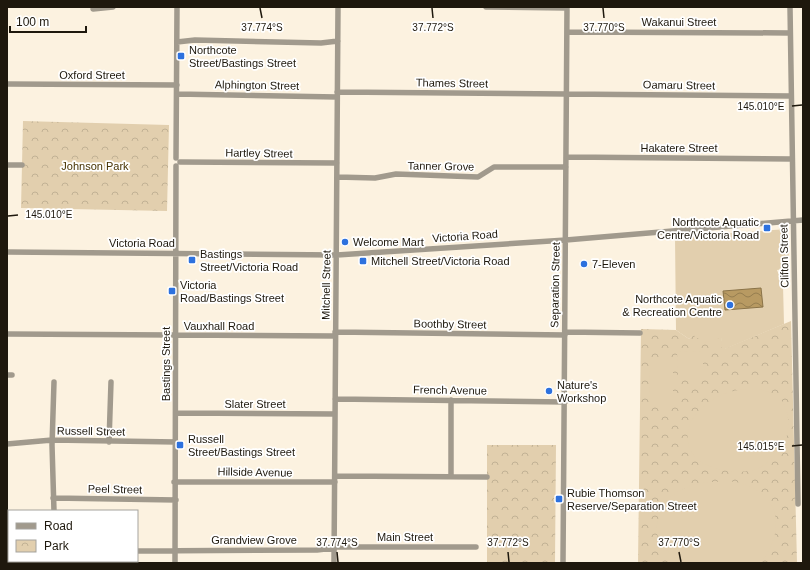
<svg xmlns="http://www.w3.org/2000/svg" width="810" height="570" viewBox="0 0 810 570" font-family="Arial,sans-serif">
<defs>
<pattern id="park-crowns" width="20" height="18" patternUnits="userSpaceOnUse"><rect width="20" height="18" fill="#e2cfae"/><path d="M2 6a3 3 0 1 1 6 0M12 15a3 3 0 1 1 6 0" fill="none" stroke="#c1b194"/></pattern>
<pattern id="water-waves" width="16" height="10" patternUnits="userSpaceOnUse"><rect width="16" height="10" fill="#b89a62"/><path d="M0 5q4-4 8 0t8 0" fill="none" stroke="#957d4f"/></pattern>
</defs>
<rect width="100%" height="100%" fill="#fcf2e0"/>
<path fill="url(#park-crowns)" d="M23 121 169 125 167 211 21 208Z
M791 321 797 563H638L641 329 676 330 689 339 694 333 698 338H721L724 349Z
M487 445H556L555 563H487Z"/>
<path fill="#e2cfae" d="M788 229 789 265 785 269 777 270 783 285 784 324 725 349H722L721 338 703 343 698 338H695L694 334 689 339 676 330 675 237Z
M703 351V375H678L677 352Z
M649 357H673V407H650Z
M759 389 778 395C788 408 790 419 787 435 785 446 779 455 769 461 765 464 761 468 756 469 741 475 710 470 698 460 683 447 685 424 699 411 719 392 732 389 759 389Z
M709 482C720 482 733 480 743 484 783 496 784 535 760 563H682L671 555 659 542 656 528 660 513 667 500 678 491 692 485Z"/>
<path fill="url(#water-waves)" stroke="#8a7348" d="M761 288 763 307 725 310 723 291Z"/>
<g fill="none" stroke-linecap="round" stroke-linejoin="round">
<path stroke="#a19a8d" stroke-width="5.5" d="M486 7 567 8
M790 7 798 504
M93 9 113 7
M567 32 790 33
M177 42 195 40 321 43 338 41
M7 84 177 85
M337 92 791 96
M177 94 337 97
M566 157 792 159
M176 158 177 7
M180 162 337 163
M7 165H22
M337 177 375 178 396 174 478 177 494 167H566
M7 252 337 255 566 240 803 220
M335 332 565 335
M565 332 640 333
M7 334 335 336
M7 375H12
M54 382 52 445 54 511
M335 399 565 402
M176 413 335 414
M109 442 111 382
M7 444 52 440 176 442
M335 476 487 477
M451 477V400
M174 482H335
M53 498 176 500
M334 547H476
M7 550H9
M137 551 317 550 334 548
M175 563 176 166
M334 563 338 7
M563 563 567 7"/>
</g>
<path fill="none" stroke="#1e180d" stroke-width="1.5" d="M260 8 262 18M432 8 433 18M603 8 604 18M792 106 802 105M8 216 18 215M792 446 802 445M337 552 338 562M508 552 509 562M679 552 681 562"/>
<g fill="#2d71de" stroke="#fff" stroke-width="1.5">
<rect x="177" y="52" width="8" height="8" rx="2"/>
<rect x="763" y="224" width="8" height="8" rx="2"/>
<circle cx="345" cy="242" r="4"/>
<rect x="188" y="256" width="8" height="8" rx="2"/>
<rect x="359" y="257" width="8" height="8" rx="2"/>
<circle cx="584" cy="264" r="4"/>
<rect x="168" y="287" width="8" height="8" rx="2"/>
<circle cx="730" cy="305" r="4"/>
<circle cx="549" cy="391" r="4"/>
<rect x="176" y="441" width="8" height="8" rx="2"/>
<rect x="555" y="495" width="8" height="8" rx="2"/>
</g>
<g text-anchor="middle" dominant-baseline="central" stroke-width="3.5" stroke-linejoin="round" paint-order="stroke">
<g font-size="11" fill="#1e180d" stroke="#fff">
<text x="679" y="22">Wakanui Street</text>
<text x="92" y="75">Oxford Street</text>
<text transform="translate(452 83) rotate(1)">Thames Street</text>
<text transform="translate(257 85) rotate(1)">Alphington Street</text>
<text transform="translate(679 85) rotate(1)">Oamaru Street</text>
<text x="679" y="148">Hakatere Street</text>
<text transform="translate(259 153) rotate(1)">Hartley Street</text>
<text transform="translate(441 166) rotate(1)">Tanner Grove</text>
<text transform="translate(465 236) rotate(-4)">Victoria Road</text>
<text x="142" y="243">Victoria Road</text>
<text transform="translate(784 256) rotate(-91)">Clifton Street</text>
<text transform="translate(326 285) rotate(-89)">Mitchell Street</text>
<text transform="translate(555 285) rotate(-89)">Separation Street</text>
<text transform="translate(450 324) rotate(1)">Boothby Street</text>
<text x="219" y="326">Vauxhall Road</text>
<text transform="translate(166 364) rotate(-90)">Bastings Street</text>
<text transform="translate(450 390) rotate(1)">French Avenue</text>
<text x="255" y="404">Slater Street</text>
<text transform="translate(91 431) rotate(1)">Russell Street</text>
<text transform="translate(255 472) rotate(1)">Hillside Avenue</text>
<text transform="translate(115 489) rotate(1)">Peel Street</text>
<text x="405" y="537">Main Street</text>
<text x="254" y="540">Grandview Grove</text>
</g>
<g font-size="11" fill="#1e180d" stroke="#fff" text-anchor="start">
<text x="189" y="50">Northcote<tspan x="189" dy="13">Street/Bastings Street</tspan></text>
<text x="759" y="222" text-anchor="end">Northcote Aquatic<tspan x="759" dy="13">Centre/Victoria Road</tspan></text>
<text x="353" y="242">Welcome Mart</text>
<text x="200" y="254">Bastings<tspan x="200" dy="13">Street/Victoria Road</tspan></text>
<text x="371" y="261">Mitchell Street/Victoria Road</text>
<text x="592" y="264">7-Eleven</text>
<text x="180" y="285">Victoria<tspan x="180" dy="13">Road/Bastings Street</tspan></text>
<text x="722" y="299" text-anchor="end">Northcote Aquatic<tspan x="722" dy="13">&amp; Recreation Centre</tspan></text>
<text x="557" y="385">Nature's<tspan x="557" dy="13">Workshop</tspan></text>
<text x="188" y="439">Russell<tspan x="188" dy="13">Street/Bastings Street</tspan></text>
<text x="567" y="493">Rubie Thomson<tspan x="567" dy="13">Reserve/Separation Street</tspan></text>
</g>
<g font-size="11" fill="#463101" stroke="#fff">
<text x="95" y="166">Johnson Park</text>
</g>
</g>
<g font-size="10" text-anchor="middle" fill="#1e180d" stroke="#fff" stroke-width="3.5" stroke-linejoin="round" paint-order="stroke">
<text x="262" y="31">37.774°S</text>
<text x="433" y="31">37.772°S</text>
<text x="604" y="31">37.770°S</text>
<text x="761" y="110">145.010°E</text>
<text x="49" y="218">145.010°E</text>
<text x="761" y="450">145.015°E</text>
<text x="337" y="546">37.774°S</text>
<text x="508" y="546">37.772°S</text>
<text x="679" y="546">37.770°S</text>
</g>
<rect width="810" height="570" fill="none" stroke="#1e180d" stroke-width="16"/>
<rect x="8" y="510" width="130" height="52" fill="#ffffff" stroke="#a5a39e"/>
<rect x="16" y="523" width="20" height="6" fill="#a19a8d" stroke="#a5a39e"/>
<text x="44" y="530" font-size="12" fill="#1e180d">Road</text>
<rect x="16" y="540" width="20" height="12" fill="url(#park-crowns)" stroke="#a5a39e"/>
<text x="44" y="550" font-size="12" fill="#1e180d">Park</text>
<path d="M10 26v6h76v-6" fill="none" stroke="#1e180d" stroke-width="2"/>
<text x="16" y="26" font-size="12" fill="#1e180d" stroke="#ffffff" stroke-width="3" paint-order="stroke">100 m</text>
</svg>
